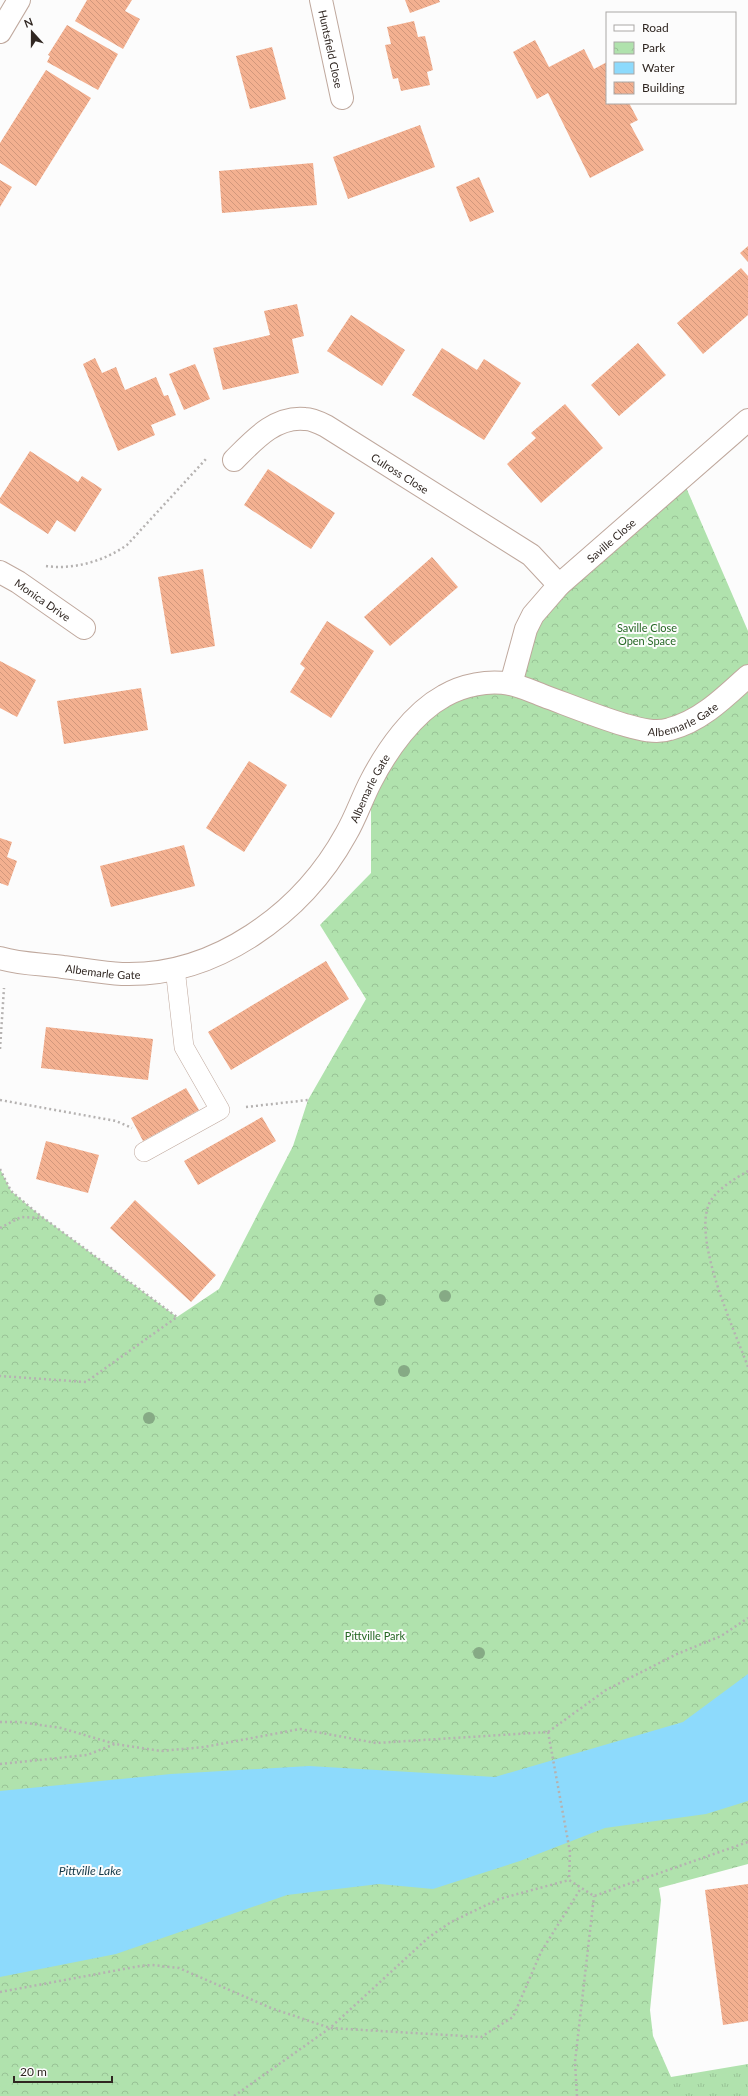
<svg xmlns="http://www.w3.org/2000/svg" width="748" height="2096" viewBox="0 0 748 2096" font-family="Lato,sans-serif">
<defs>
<pattern id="grass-tufts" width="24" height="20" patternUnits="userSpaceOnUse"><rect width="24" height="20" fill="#b0e2ad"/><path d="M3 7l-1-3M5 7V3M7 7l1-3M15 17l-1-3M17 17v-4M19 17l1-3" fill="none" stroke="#98c295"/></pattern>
<pattern id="park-crowns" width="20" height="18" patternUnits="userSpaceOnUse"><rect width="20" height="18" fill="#b0e2ad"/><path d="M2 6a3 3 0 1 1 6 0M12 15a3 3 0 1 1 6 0" fill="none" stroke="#98c295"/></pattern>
<pattern id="building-back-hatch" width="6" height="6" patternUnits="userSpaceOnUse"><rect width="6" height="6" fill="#f3b090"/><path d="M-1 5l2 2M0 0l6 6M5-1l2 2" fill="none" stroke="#d1977c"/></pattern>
</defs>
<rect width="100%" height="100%" fill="#fcfcfc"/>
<path fill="url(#grass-tufts)" d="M748 2064V2096H671V2077Z"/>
<path fill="url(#park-crowns)" d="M682 478 748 631V1864L659 1888 661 1900 650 2010 653 2036 671 2077V2096H0V1169L11 1191 37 1213 177 1317 219 1289 293 1146 308 1100 366 999 320 925 371 873V781L425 710 511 684 526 629Z"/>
<path fill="#8ddafc" d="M748 1674V1801L706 1814 605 1828 520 1861 433 1889 379 1884 287 1895 116 1954 0 1977V1791L171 1774 309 1766 495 1777 683 1722Z"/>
<path fill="url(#building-back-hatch)" d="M87 0H132L125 11 140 19 123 49 75 21Z
M405 0H439L440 2 410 13Z
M414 21 418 37 425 36 433 70 427 72 430 85 401 91 398 78 393 79 385 45 391 44 387 27Z
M67 25 118 54 98 90 47 62 50 56 48 55Z
M535 40 549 67 584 49 594 69 607 62V103H629L638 120 630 124 644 150 590 178 548 93 537 99 513 52Z
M272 47 286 99 250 109 236 56Z
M46 70 91 98 36 186 0 163V143Z
M420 125 435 167 348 199 333 157Z
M313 163 317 205 222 213 219 171Z
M479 177 494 212 470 222 456 187Z
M0 180 12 187 0 207Z
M748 246V262L740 253Z
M741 268 748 276V315L703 354 677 323Z
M297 304 304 336 292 339 299 373 223 390 213 348 270 335 264 311Z
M351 315 405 350 382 386 327 351Z
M638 343 666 375 619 416 591 385Z
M442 348 477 370 484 359 521 383 484 440 412 395Z
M95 358 102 373 116 367 125 390 156 377 164 396 168 395 176 415 151 425 155 435 118 451 83 364Z
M195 364 210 399 184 410 169 374Z
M565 404 603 448 541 503 507 464 536 438 531 433Z
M30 451 78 482 82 476 102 489 75 532 57 520 48 534 0 503V498Z
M268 469 335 513 311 549 244 505Z
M432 557 458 587 390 646 364 617Z
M203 569 215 646 171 654 158 577Z
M327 621 374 651 331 718 290 692 305 668 300 664Z
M0 661 36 680 17 717 0 708Z
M141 688 148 730 64 744 57 701Z
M249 761 287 785 244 852 206 828Z
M0 838 12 842 7 857 17 861 8 886 0 883Z
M184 845 195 886 111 907 100 866Z
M326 961 349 999 231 1070 208 1032Z
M46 1027 153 1039 148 1080 41 1068Z
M186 1088 199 1110 143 1141 131 1118Z
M262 1117 276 1141 198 1185 184 1161Z
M46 1141 99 1155 88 1193 36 1179Z
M135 1200 216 1275 191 1302 110 1228Z
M748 1884V2021L723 2025 705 1890Z"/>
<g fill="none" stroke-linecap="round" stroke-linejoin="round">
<g stroke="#bfa89d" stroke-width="20">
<path id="service" d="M144 1152 220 1110 184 1047 175 968"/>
</g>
<g stroke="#bfa89d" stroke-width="24">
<g id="minor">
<path id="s1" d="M321 0 342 98"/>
<path d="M0 32 19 0"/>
<path id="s2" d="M234 460C254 440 275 416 305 419 312 419 320 423 326 426L531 555 559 585"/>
<path id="s3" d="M0 572 18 582 84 628"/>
<path id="s4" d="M511 684 526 629 533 615 559 585 748 420"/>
<path id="s5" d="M0 958C20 964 42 964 63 967 82 969 102 973 122 974 215 977 302 914 346 834 356 817 362 798 371 781 387 750 413 713 444 696 463 685 488 680 510 684 521 686 533 692 544 696 571 706 598 717 625 725 639 729 656 734 670 729 701 721 725 697 748 676"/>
</g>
</g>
<path stroke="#b5b2b1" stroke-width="2.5" stroke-dasharray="2 3" stroke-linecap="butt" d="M46 566C74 570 104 561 127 545L206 459
M0 1049 4 988
M0 1100 116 1121 132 1128
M246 1107 308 1100
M0 1169 11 1191 37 1213 177 1317 86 1382 0 1376
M748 1171C736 1178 715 1190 709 1204 693 1241 734 1329 748 1367
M0 1228 21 1217 43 1218
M0 1722H20L61 1728 115 1744 161 1751 204 1747 300 1729 376 1743 548 1732 606 1690 677 1654 721 1636 748 1618
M548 1732 570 1852 569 1880
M0 1764 87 1755 115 1744
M0 1992 140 1966 152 1965 179 1968 271 2008 330 2028 481 2037 513 2017 541 1952 581 1888
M234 2096 330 2028 429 1937 451 1922 499 1899 569 1880 594 1896 748 1842
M577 2096 575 2062 594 1896"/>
<use href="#service" stroke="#fff" stroke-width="19"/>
<use href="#minor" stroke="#fff" stroke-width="22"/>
</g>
<g fill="#86aa85">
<circle cx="445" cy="1296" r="6"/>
<circle cx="380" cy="1300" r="6"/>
<circle cx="404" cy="1371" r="6"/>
<circle cx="149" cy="1418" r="6"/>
<circle cx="479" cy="1653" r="6"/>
</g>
<g text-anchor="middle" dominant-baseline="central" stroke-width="4" stroke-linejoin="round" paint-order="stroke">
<g font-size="11" fill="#302722" stroke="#fcfcfc">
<text stroke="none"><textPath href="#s1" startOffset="50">Huntsfield Close</textPath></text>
<text stroke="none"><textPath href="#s2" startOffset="195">Culross Close</textPath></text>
<text stroke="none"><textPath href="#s4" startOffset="181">Saville Close</textPath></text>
<text stroke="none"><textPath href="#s3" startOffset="51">Monica Drive</textPath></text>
<text stroke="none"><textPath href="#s5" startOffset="824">Albemarle Gate</textPath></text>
<text stroke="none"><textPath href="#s5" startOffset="452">Albemarle Gate</textPath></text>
<text stroke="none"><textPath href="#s5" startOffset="104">Albemarle Gate</textPath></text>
</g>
<g font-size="11" fill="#256724" stroke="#fcfcfc">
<text x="647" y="627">Saville Close<tspan x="647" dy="13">Open Space</tspan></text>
<text x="375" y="1635">Pittville Park</text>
</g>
<g font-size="12" font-style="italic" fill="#143746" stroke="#fcfcfc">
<text x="90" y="1870">Pittville Lake</text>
</g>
</g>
<rect x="606" y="12" width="130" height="92" fill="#fcfcfc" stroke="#aaa7a5"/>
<rect x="614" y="25" width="20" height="6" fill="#ffffff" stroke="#aaa7a5"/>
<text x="642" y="32" font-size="12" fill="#302722">Road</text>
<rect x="614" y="42" width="20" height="12" fill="url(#park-crowns)" stroke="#aaa7a5"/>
<text x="642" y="52" font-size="12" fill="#302722">Park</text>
<rect x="614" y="62" width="20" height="12" fill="#8ddafc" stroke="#aaa7a5"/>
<text x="642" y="72" font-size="12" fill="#302722">Water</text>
<rect x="614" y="82" width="20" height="12" fill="url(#building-back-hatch)" stroke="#aaa7a5"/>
<text x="642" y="92" font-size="12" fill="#302722">Building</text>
<g transform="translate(32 32) rotate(339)" stroke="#fcfcfc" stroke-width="3" paint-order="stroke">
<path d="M0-3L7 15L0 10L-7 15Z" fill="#302722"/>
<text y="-6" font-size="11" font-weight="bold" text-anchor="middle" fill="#302722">N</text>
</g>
<path d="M14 2076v6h98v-6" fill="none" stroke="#302722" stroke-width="2"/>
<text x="20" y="2076" font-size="12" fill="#302722" stroke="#fcfcfc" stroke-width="3" paint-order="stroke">20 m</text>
</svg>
